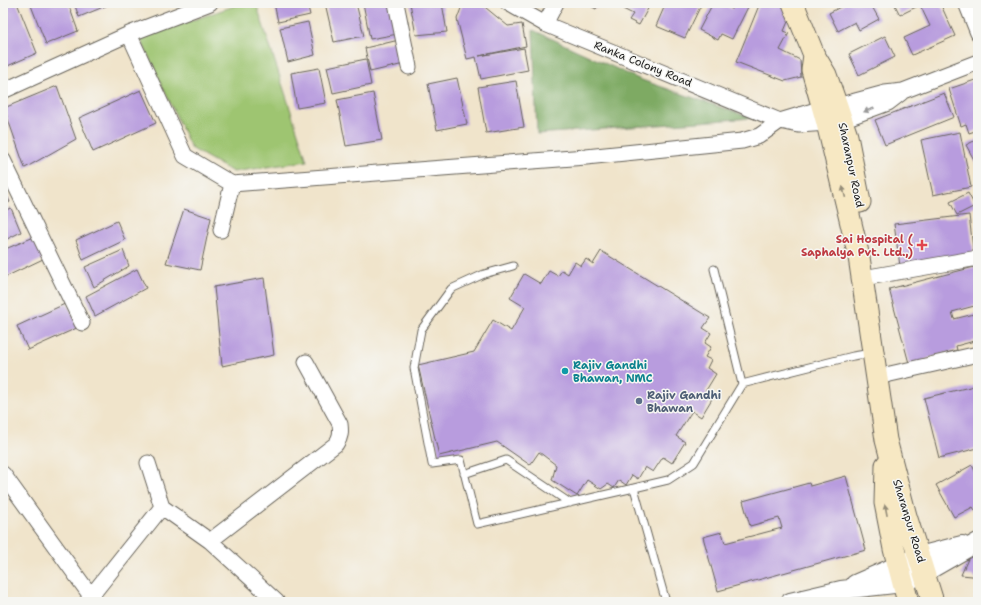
<svg xmlns="http://www.w3.org/2000/svg" width="981" height="605" viewBox="0 0 981 605" font-family="'Shantell Sans',sans-serif">
<rect width="100%" height="100%" fill="#f6f6f2"/>
<filter id="ink" filterUnits="userSpaceOnUse"><feTurbulence type="fractalNoise" baseFrequency=".025" numOctaves="2"/><feDisplacementMap in="SourceGraphic" scale="8" xChannelSelector="R" yChannelSelector="G"/><feConvolveMatrix kernelMatrix="1 2 1 2 8 2 1 2 1" color-interpolation-filters="sRGB"/></filter>
<filter id="wash" filterUnits="userSpaceOnUse"><feTurbulence type="fractalNoise" baseFrequency=".012" numOctaves="4" result="noise"/><feDisplacementMap in="SourceGraphic" scale="16" xChannelSelector="R" yChannelSelector="G"/><feGaussianBlur stdDeviation="0.9" result="paint"/><feColorMatrix in="noise" values="0 0 0 0 0 0 0 0 0 0 0 0 0 0 0 0 0 1.4 0 .05"/><feComposite in="paint" operator="in"/></filter>
<g filter="url(#wash)">
<rect width="100%" height="100%" fill="#f0e4cb"/>
<path fill="#9ec571" stroke="#5d7046" d="M243 3H256L307 161 233 172 191 148 140 38Z"/>
<path fill="#7eaa63" stroke="#4d6340" d="M533 30 639 79 752 118 537 134Z"/>
<g id="blocks">
<path fill="#b89cde" d="M3 3H17L37 53 3 68Z
M30 3H68L78 31 46 44Z
M74 3H113L79 17Z
M274 3H307L310 15 278 22Z
M325 3H356L364 36 334 42Z
M363 3H392L398 34 370 39Z
M410 3H442L447 32 416 35Z
M463 3H480L508 26 522 24 526 46 479 56 524 48 528 70 481 79 476 57 467 59 457 19Z
M585 3H599L596 9Z
M626 3H651L639 25 629 20 633 14 623 9Z
M666 3H702L685 38 656 26Z
M713 3H721L732 9 736 3H750L732 39 721 34 718 40 699 30Z
M760 3H776L793 10 784 31 789 33 780 50 800 60 801 77 785 81 736 62Z
M843 3H870L879 19 859 30 855 22 838 31 829 13 844 5Z
M894 3H940L955 36 912 55 904 38 930 26 920 5 900 15Z
M308 22 315 55 288 62 280 28Z
M885 36 895 57 859 75 849 54Z
M399 40 404 64 370 72 365 48Z
M366 59 371 85 333 93 327 67Z
M319 68 326 103 297 108 291 73Z
M457 78 467 124 437 130 428 84Z
M978 79V130L969 133 966 124 961 126 949 89Z
M516 81 524 127 486 133 478 87Z
M57 86 76 139 25 168 4 108Z
M141 90 156 123 93 152 79 118Z
M373 93 382 140 346 146 337 100Z
M944 93 954 117 885 145 875 120Z
M960 132 971 187 933 195 921 140Z
M978 139V167L966 145Z
M3 188 10 202 3 205Z
M968 193 975 206 957 215 950 202Z
M11 208 21 232 3 241V211Z
M184 209 211 218 200 270 166 263Z
M969 215 974 257 900 266 894 224Z
M117 221 125 240 83 260 76 240Z
M34 237 43 259 3 278V250Z
M123 250 129 266 94 287 85 267Z
M601 251 710 318 703 328 711 333 705 343 711 347 705 357 711 360 707 368 716 374 705 392 713 397 701 417 692 411 676 436 685 442 672 463 663 457 653 472 645 467 638 479 632 475 626 485 619 480 614 488 608 484 601 489 587 480 577 496 552 480 556 465 539 452 530 465 497 442 439 456 418 365 474 352 493 320 511 331 525 307 510 298 524 274 541 284 549 271 558 276 562 270 568 274 575 262 581 266 586 259 593 264Z
M978 266V305L952 312 954 319 978 313V340L956 346 957 350 929 358 910 367 889 289Z
M137 269 146 288 95 316 86 296Z
M264 278 274 355 222 366 214 287Z
M67 303 79 327 28 350 17 326Z
M978 385V448L939 458 924 398Z
M972 465 978 477V515L973 507 954 517 936 485Z
M846 476 866 550 718 591 703 537 722 532 725 543 782 528 779 518 750 526 743 501 809 483 810 486Z
M971 552 978 555V579L972 576 961 575Z"/>
</g>
</g>
<g filter="url(#ink)">
<use href="#blocks" fill-opacity="0" stroke="#666259" stroke-width="1"/>
<g fill="none" stroke-linecap="round" stroke-linejoin="round">
<g stroke="#666259" stroke-width="9">
<path id="service" d="M513 266 484 274 451 289 421 330 414 368 432 464 461 460 477 524 634 488 666 602
M714 269 742 384
M464 474 506 460 570 503
M634 488 668 480 694 463 742 384 853 356 872 353"/>
</g>
<g stroke="#666259" stroke-width="17">
<path id="minor" d="M210 3 129 34 185 156 232 184 586 157 742 141 759 136 780 121 823 108 837 106 885 93 903 91 978 62
M396 3 409 67
M508 3 545 24 780 121 799 125 827 123 842 120 888 103 901 93
M966 3 978 33
M545 24 556 3
M3 91 129 34
M3 160 82 323
M221 230 232 184
M863 278 978 258
M877 377 978 354
M148 463 162 507 210 541 336 444C341 437 341 432 340 424L306 362
M3 474 91 596 87 602
M210 541 277 602
M91 596 162 507"/>
</g>
<g stroke="#666259" stroke-width="20">
<path id="tertiary" d="M855 584 919 556 962 545
M790 602 841 590 903 583 924 573 978 542"/>
</g>
<g stroke="#666259" stroke-width="23">
<path id="secondary" d="M793 3 814 55 826 75 837 106 847 136 860 202
M814 55 812 70 827 123 859 257 886 440 906 516 933 602
M886 465 885 503 894 549 908 602"/>
</g>
<use href="#service" stroke="#fff" stroke-width="7"/>
<use href="#minor" stroke="#fff" stroke-width="15"/>
<use href="#tertiary" stroke="#fff" stroke-width="18"/>
<use href="#secondary" stroke="#f7e8c3" stroke-width="21"/>
</g>
<defs><path id="oneway-solid" d="M-6-.8H1V-3.2L6.5 0L1 3.2V.8H-6Z"/></defs>
<use fill="#999" href="#oneway-solid" transform="translate(869 110) rotate(160)"/>
<g fill="#948c78">
<use href="#oneway-solid" transform="translate(844 192) rotate(-104)"/>
<use href="#oneway-solid" transform="translate(886 510) rotate(-101)"/>
</g>
</g>
<path fill="#e0444e" stroke="#f6f6f2" stroke-width="1.5" d="M920 239h4v4h4v4h-4v4h-4v-4h-4v-4h4z"/>
<circle fill="#0f9aa8" stroke="#f6f6f2" stroke-width="1.5" cx="565" cy="371" r="4"/>
<circle fill="#5c6f8a" stroke="#f6f6f2" stroke-width="1.5" cx="639" cy="401" r="4"/>
<g text-anchor="middle" dominant-baseline="central" stroke-width="3" stroke-linejoin="round" paint-order="stroke">
<g font-size="11" fill="#1c1c1c" stroke="#f6f6f2">
<text transform="translate(643 64) rotate(22)">Ranka Colony Road</text>
<text transform="translate(851 165) rotate(78)">Sharanpur Road</text>
<text transform="translate(909 521) rotate(73)">Sharanpur Road</text>
</g>
<g font-size="11" font-weight="bold" fill="#be3a42" stroke="#f6f6f2" text-anchor="end">
<text x="913" y="239">Sai Hospital (<tspan x="913" dy="13">Saphalya Pvt. Ltd.,)</tspan></text>
</g>
<g font-size="11" font-weight="bold" fill="#0d838f" stroke="#f6f6f2" text-anchor="start">
<text x="573" y="365">Rajiv Gandhi<tspan x="573" dy="13">Bhawan, NMC</tspan></text>
</g>
<g font-size="11" font-weight="bold" fill="#4e5e75" stroke="#f6f6f2" text-anchor="start">
<text x="647" y="395">Rajiv Gandhi<tspan x="647" dy="13">Bhawan</tspan></text>
</g>
</g>
<rect width="981" height="605" fill="none" stroke="#f6f6f2" stroke-width="16"/>
</svg>
